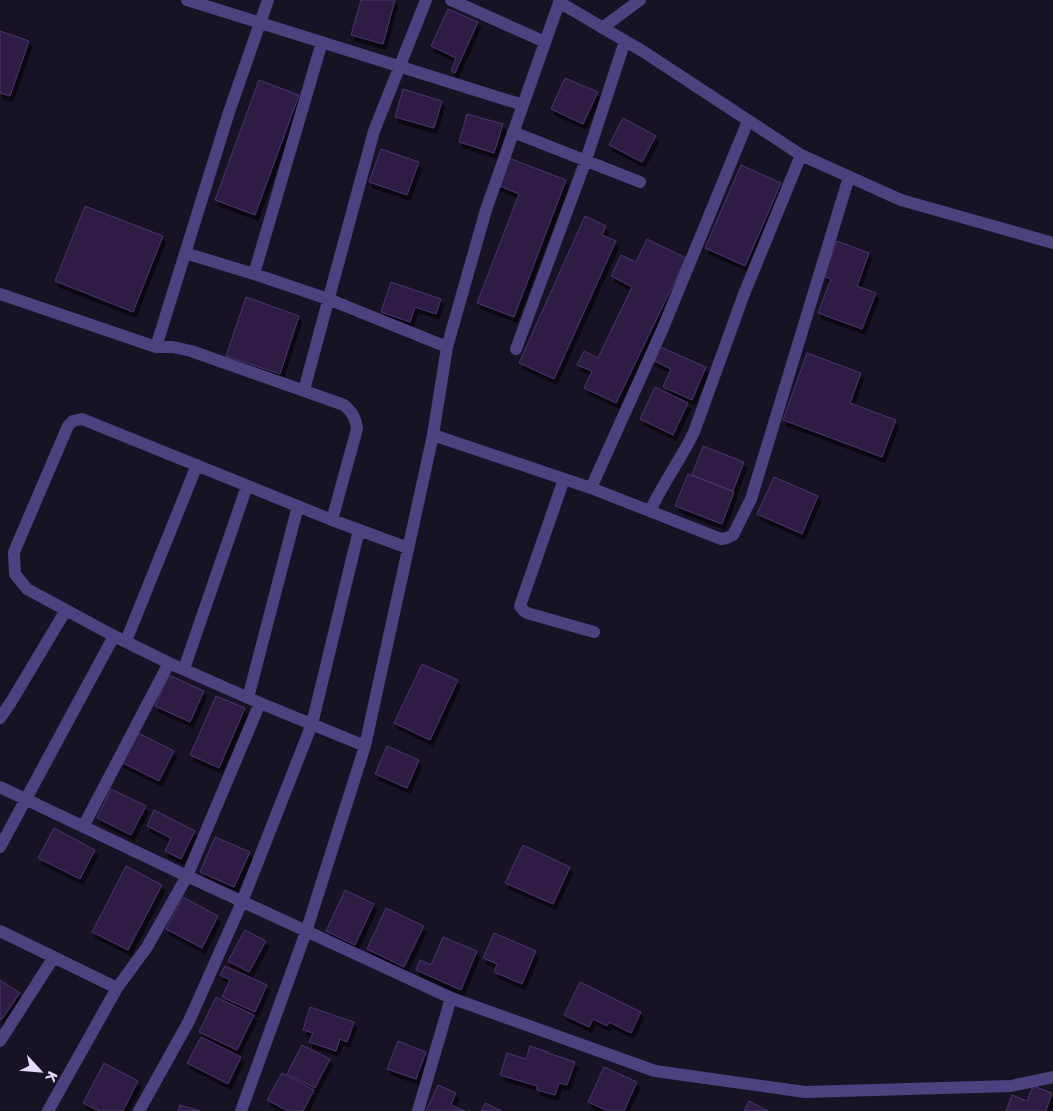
<svg xmlns="http://www.w3.org/2000/svg" width="1053" height="1111" viewBox="0 0 1053 1111" font-family="Jost,sans-serif">
<defs>
<filter id="shadow"><feDropShadow dx="3" dy="5.5" stdDeviation="0" flood-color="#0009"/></filter>
</defs>
<rect width="100%" height="100%" fill="#181225"/>
<path fill="#2d1f44" stroke="#49346e" filter="url(#shadow)" d="M361 0H395L383 44 351 35Z
M448 9 478 22 455 73 451 71 456 58 431 46Z
M0 31 29 41 10 96 0 93Z
M565 78 598 92 583 124 551 109Z
M259 80 299 95 255 215 215 200Z
M403 89 442 101 434 128 395 117Z
M467 114 503 124 494 153 459 142Z
M623 118 656 136 642 162 609 145Z
M381 149 419 162 407 195 369 182Z
M506 157 566 180 514 317 477 303 519 194 495 184Z
M741 165 781 183 745 266 705 248Z
M85 206 163 236 133 312 55 281Z
M585 216 606 226 602 235 616 241 554 379 519 363Z
M647 239 686 258 616 403 584 388 592 371 577 365 584 351 598 358 632 287 611 276 621 255 636 262Z
M837 241 869 253 857 286 876 293 862 329 818 313 831 279 824 276Z
M391 282 441 299 436 314 415 307 410 322 381 312Z
M246 297 299 316 280 374 226 356Z
M658 346 706 367 692 400 663 387 671 369 652 360Z
M807 353 861 373 850 403 896 420 882 457 783 420Z
M655 387 688 403 673 435 640 419Z
M703 446 744 462 733 491 692 475Z
M688 474 734 492 722 524 675 506Z
M774 477 818 496 802 534 757 514Z
M422 664 458 680 430 740 394 723Z
M169 675 204 691 190 722 155 706Z
M216 696 245 708 219 768 190 755Z
M136 732 174 751 159 781 121 762Z
M387 746 419 760 407 788 375 774Z
M111 789 146 806 131 835 97 818Z
M154 810 195 831 181 859 165 851 171 838 147 826Z
M54 828 95 850 80 879 38 858Z
M215 837 250 852 234 887 200 872Z
M523 845 570 867 553 904 505 883Z
M126 866 162 885 128 950 92 932Z
M345 890 374 904 355 945 326 931Z
M183 897 218 916 202 948 166 929Z
M386 908 424 926 404 967 367 949Z
M245 930 266 941 249 972 228 961Z
M494 933 536 951 522 984 494 972 497 964 483 958Z
M443 937 477 951 461 990 416 970 420 960 431 965Z
M225 966 267 985 255 1012 222 997 230 980 220 975Z
M0 980 20 993 2 1019 1 1018 0 1020Z
M580 982 641 1012 631 1033 609 1022 607 1026 593 1019 589 1027 564 1015Z
M216 997 254 1015 237 1050 199 1032Z
M310 1007 354 1022 347 1042 340 1039 336 1051 309 1042 313 1033 303 1030Z
M201 1037 241 1057 228 1084 187 1063Z
M398 1041 426 1052 416 1079 387 1069Z
M302 1045 330 1059 315 1088 287 1074Z
M530 1046 548 1052V1053L575 1062 567 1085 559 1083 555 1095 537 1090V1086L500 1075 507 1053 526 1059Z
M104 1063 138 1081 123 1111H99L83 1103Z
M604 1067 637 1082 624 1111H608L588 1102Z
M282 1073 314 1090 303 1111H288L267 1100Z
M438 1085 456 1093 451 1105 465 1111H426Z
M1033 1086 1052 1093 1046 1111H1006L1012 1095 1027 1101Z
M749 1101 768 1111H744Z
M485 1103 502 1111H481Z
M180 1105 200 1111H178Z"/>
<g fill="none" stroke-linecap="round" stroke-linejoin="round">
<path stroke="#4d4180" stroke-width="12" d="M187 0 523 105
M451 0 545 42
M559 2 644 52 801 155 901 200 1053 243
M602 28 640 0
M513 132 640 182
M185 253 254 274 328 299 447 347
M254 274 322 42
M0 294 156 347H173L191 351 344 405C352 412 356 418 357 429L332 520
M156 347 228 115 268 0
M516 349 586 160 625 41
M304 390 374 131 426 0
M433 435 591 488 721 539 727 538 733 535 751 499 849 177
M564 479 520 606 524 611 527 613 594 632
M591 488 663 328 748 121
M650 511C663 483 681 459 694 432L744 294 801 155
M126 641 197 465
M184 669 247 486
M248 698 298 506
M0 718 11 702 66 610
M365 746 260 703 169 663 114 636 27 589 15 574 14 552 68 426 73 421 82 419 332 520 408 548
M0 787 187 876 451 998 655 1071 805 1092 1011 1086 1053 1077
M83 827 169 663
M0 847 114 636
M0 931 117 988
M0 1041 54 957
M48 1111 117 988 147 947 187 876 260 703
M139 1111 189 1021 242 902 312 724 359 530
M241 1111 306 932 365 746 433 435 447 347 486 210 560 0
M418 1111 451 998"/>
</g>
<g transform="translate(40 1071) rotate(116)" stroke="#181225" stroke-width="4" paint-order="stroke">
<path d="M0-4L9 19L0 12L-9 19Z" fill="#e3d9fb"/>
<text y="-8" font-size="14" font-weight="bold" text-anchor="middle" fill="#e3d9fb">K</text>
</g>
</svg>
